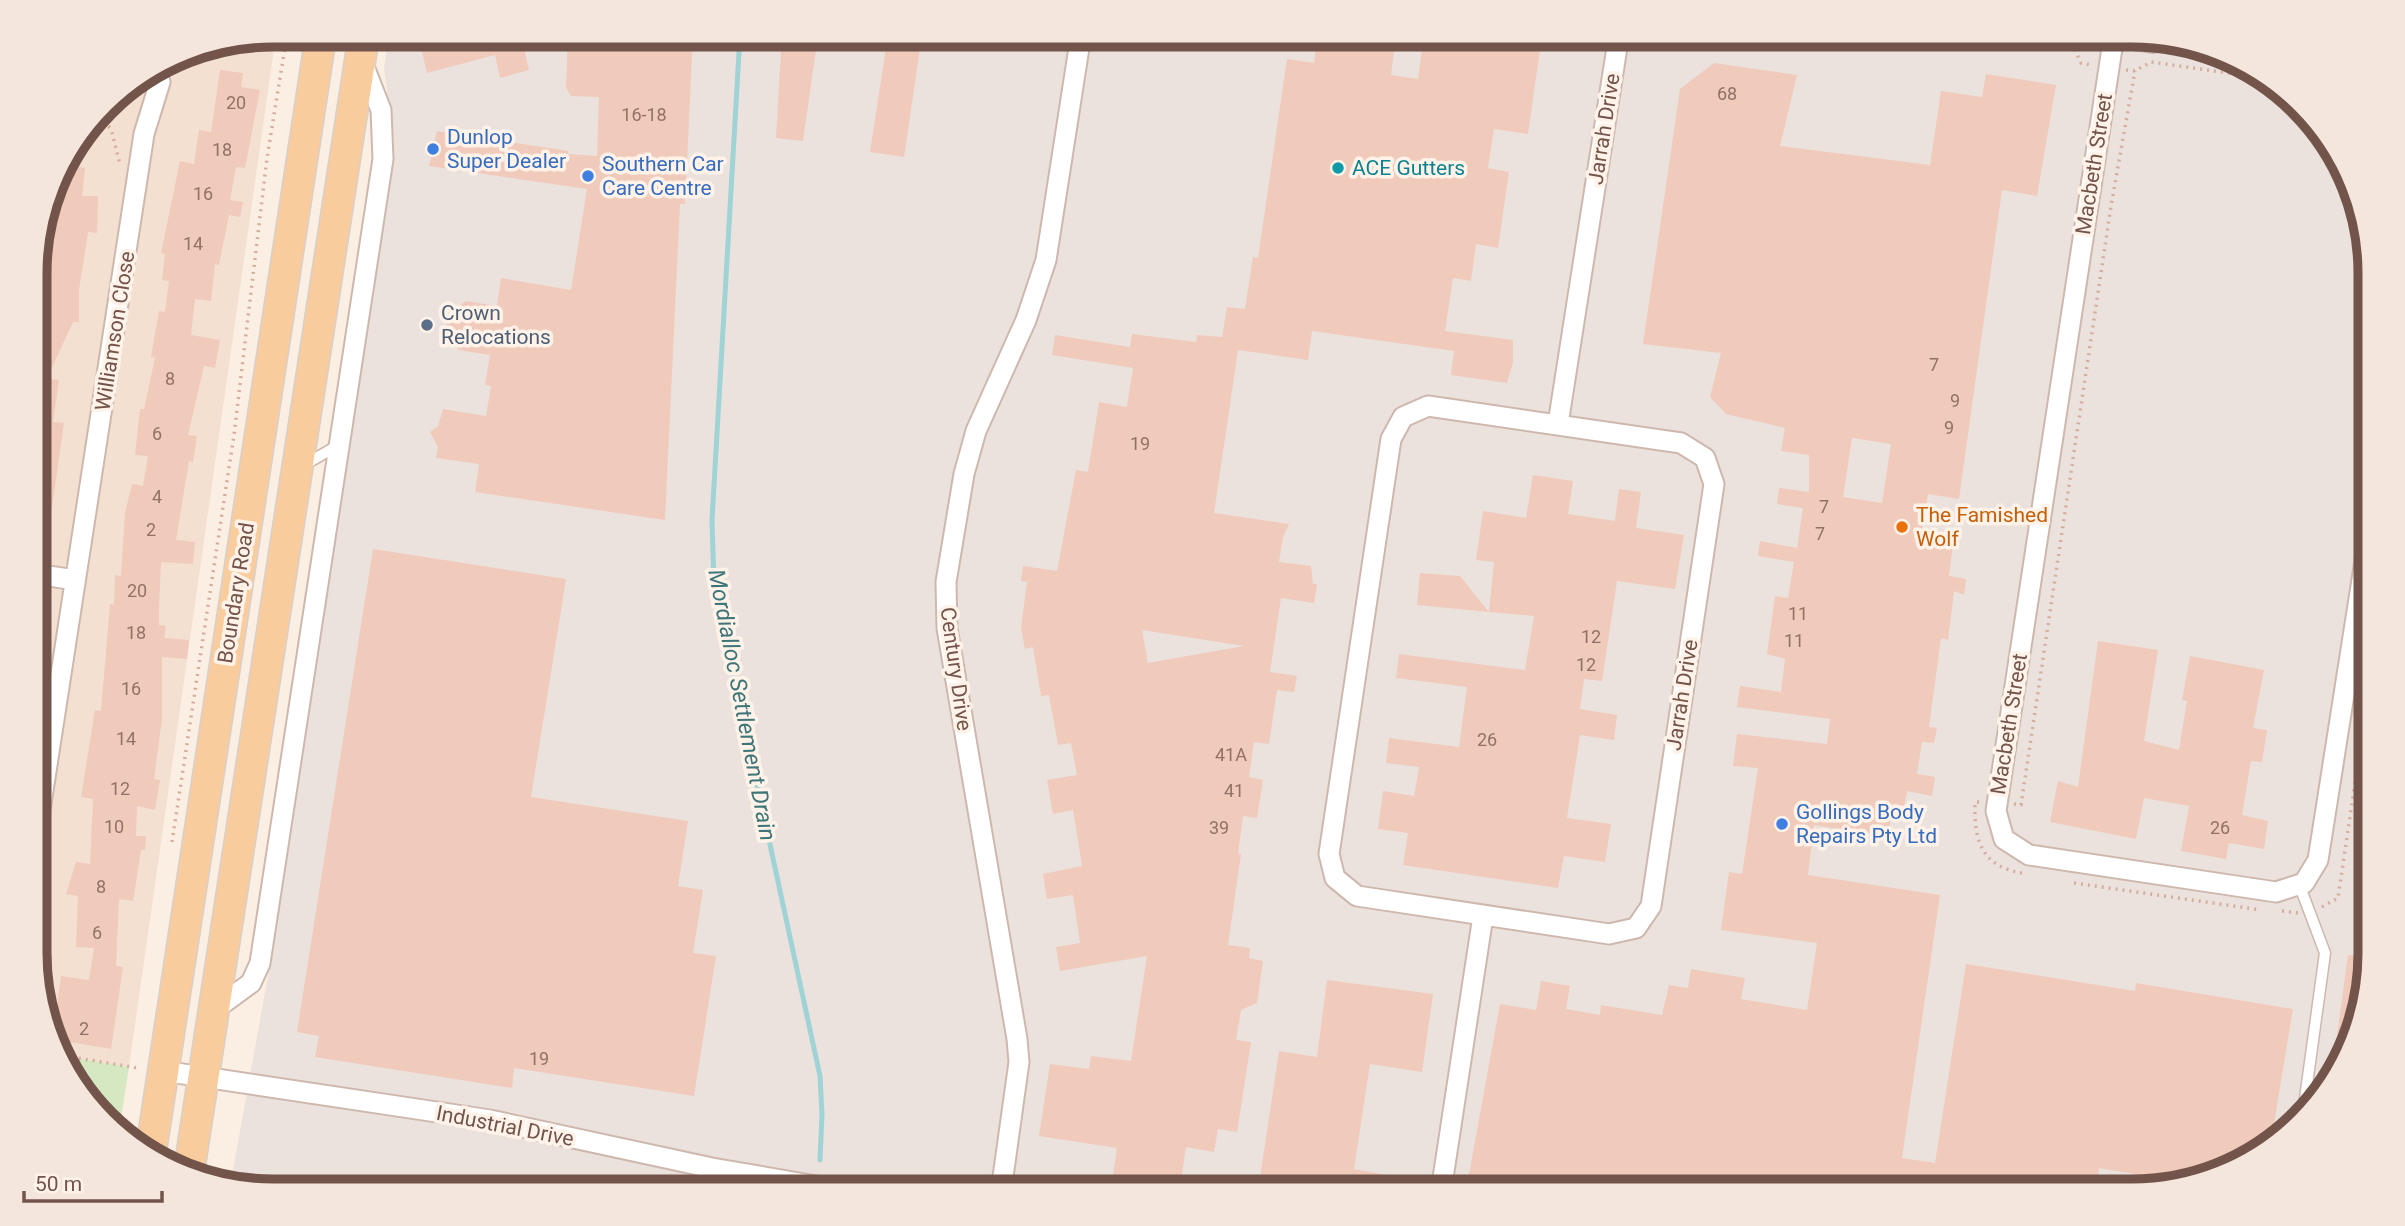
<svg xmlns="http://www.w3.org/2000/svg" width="2405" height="1226" viewBox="0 0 2405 1226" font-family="Roboto,sans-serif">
<rect width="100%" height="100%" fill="#fbefe3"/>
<path fill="#f3e0d1" d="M276 35 129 1067 65 1056 37 984 36 258 59 168 116 94 183 53Z"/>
<path fill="#ebe2de" d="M389 35H2131L2237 60 2330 141 2368 243 2370 953 2345 1058 2264 1151 2147 1191H274L231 1181 268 976 393 160 394 141 384 68Z"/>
<path fill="#d6e8c2" d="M65 1056 129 1067 120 1124 75 1085Z"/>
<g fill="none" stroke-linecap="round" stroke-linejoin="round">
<path stroke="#9fd3d6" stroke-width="5" d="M740 35 712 520 714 585 820 1076 822 1114 820 1160"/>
</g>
<path fill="#f0cabb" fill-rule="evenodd" d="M418 35H521L529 70 500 78 495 55 427 73Z
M568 35H693L685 204H680L665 520 475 492 479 464 436 458 438 447 430 432 438 426 443 409 486 416 491 386 485 385 490 355 459 350 446 323 455 315 456 308 466 301 497 306 501 278 571 290 587 189 429 166 437 131 568 151V154L597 156 599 97 571 96 566 88Z
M782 35H818L803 141 776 138Z
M888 35H922L904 157 870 152Z
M1318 35H1396L1391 75 1418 79 1424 35H1542L1528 134 1494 129 1488 168 1509 172 1498 248 1476 244 1471 281 1453 278 1445 331 1513 340V363L1507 383 1451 375 1454 351 1312 331 1308 360 1238 350 1214 513 1289 524 1283 537 1279 562 1311 566 1313 584H1317L1314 603 1281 598 1270 672 1297 676 1294 692 1277 690 1269 744 1254 742 1249 777 1263 780 1257 818 1243 816 1238 854H1241L1228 945 1250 948 1249 958 1263 961 1257 1003 1241 1010 1236 1040 1251 1042 1237 1132 1218 1129 1214 1152 1186 1147 1180 1186 1113 1176 1117 1148 1039 1136 1050 1064 1089 1069 1091 1056 1131 1061 1147 956 1060 971 1056 947 1080 943 1073 895 1047 899 1043 874 1082 866 1073 810 1053 814 1047 780 1077 775 1071 743 1058 745 1049 695 1041 696 1033 647 1025 649 1021 628 1027 582 1021 581 1023 566 1057 571 1076 470 1088 472 1099 402 1127 407 1133 368 1052 355 1055 335 1130 347 1132 334 1196 342 1197 335 1222 337 1227 307 1245 309 1253 257 1258 258 1287 59 1314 63ZM1142 630 1244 646 1148 663Z
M1714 63 1797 75 1780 146 1930 165 1941 91 1982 97 1986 74 2056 85 2037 196 2002 190 1959 499 1928 494 1921 539 1953 544 1949 576 1966 579 1964 595 1954 591 1948 640 1941 638 1929 727 1937 728 1934 743 1922 742 1917 774 1935 777 1932 796 1907 791 1904 806 1893 804 1888 837 1814 825 1808 875 1940 895 1902 1158 1935 1163 1966 964 2135 991 2136 983 2293 1009 2271 1142 2264 1151 2150 1189 2152 1177 2099 1168 2096 1191H1466L1500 1004 1536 1010 1541 981 1570 986 1566 1009 1600 1015 1601 1005 1662 1015 1669 985 1688 988 1691 969 1745 978 1741 999 1807 1010 1817 943 1721 930 1729 872 1742 874 1758 768 1733 766 1737 734 1827 744 1830 719 1737 707 1740 686 1781 692 1785 659 1767 654 1775 596 1788 598 1794 562 1758 556 1760 541 1797 548 1803 508 1777 504 1779 488 1809 492V455L1781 451 1785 428 1726 414 1710 397 1721 353 1643 344 1680 89ZM1852 438 1891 444 1882 503 1843 497Z
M220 70 243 73 241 87 260 90 245 168 236 167 230 200 243 202 240 217 229 215 219 265 215 264 211 301 195 299 191 335 220 340 215 368 204 366 188 435 197 436 193 462 189 461 176 540 195 542 193 564 161 562 159 610V625L166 626 164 638 189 640 187 659 162 657V719L154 779 160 780 155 810 137 806 136 836H146L145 850H141L133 901 119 899 116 966 123 967 111 1049 58 1040 44 1003 57 1006 61 976 89 980 94 948 76 947 78 896 66 894 76 862 90 864 93 799 81 797 95 710 101 711 110 604 114 605 115 575 121 576 125 513 132 484 143 486 148 456 135 455 140 409H144L155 358 151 357 159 311 165 312 169 281 162 280 165 254 161 253 180 161 194 164 199 130 211 132Z
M62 165 85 168 82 196H98L97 233 88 232 79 290V322H73L47 378 59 380 53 422 64 423 52 507 36 505V258Z
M1533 475 1573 481 1568 514 1615 521 1619 489 1641 492 1636 528 1684 535 1675 589 1617 581 1602 681 1584 679 1580 709 1617 715 1614 740 1580 735 1567 818 1611 824 1605 862 1564 856 1558 888 1403 865 1408 833 1378 829 1383 791 1414 796 1419 767 1386 763 1389 738 1459 747 1467 687 1396 678 1399 654 1525 670 1534 616 1489 612 1494 562 1476 560 1483 511 1526 518Z
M373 549 566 579 531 797 688 821 678 886 703 890 693 953 716 956 694 1096 514 1068 512 1088 315 1057 319 1036 297 1032Z
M1420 573 1460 576 1489 612 1417 605Z
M2098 641 2158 650 2144 741 2179 750 2187 701 2182 700 2190 656 2264 670 2253 728 2267 730 2262 762 2251 761 2242 815 2268 821 2264 849 2229 843 2226 859 2181 851 2189 806 2144 798 2136 839 2050 822 2058 781 2078 787Z
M2348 955 2369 956 2345 1058 2339 1066 2333 1065Z
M1327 980 1433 994 1422 1072 1370 1064 1354 1169 1428 1183 1427 1191H1258L1279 1051 1317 1057Z"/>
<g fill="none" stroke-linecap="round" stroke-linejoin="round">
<g stroke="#ceb8ad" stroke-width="13">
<path id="service" d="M304 465 337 446
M2299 884 2325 953 2304 1106"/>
</g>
<g stroke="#ceb8ad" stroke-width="23">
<path id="minor" d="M2114 35 1996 811 2004 839 2029 855 2276 892 2304 883 2318 860 2369 535
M1608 36 1618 41 1640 35
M1428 406 1681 443 1705 458 1714 484 1651 906 1636 928 1609 934 1357 896 1335 878 1329 854 1391 439 1403 417Z
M1558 424 1618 41
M36 574 75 580
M37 830 144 134 160 82
M214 1010 251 983 260 963 383 159 381 110 361 59
M163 1071 490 1120 712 1168 845 1191
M1001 1191 1019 1062 1017 1039 947 628 946 582 964 474 976 431 1026 320 1046 260 1081 35
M1441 1191 1483 916"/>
</g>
<g stroke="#ceb8ad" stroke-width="28">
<path id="tertiary" d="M2120 35 2153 40"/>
</g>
<g stroke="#d8cfcc" stroke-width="33">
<path id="primary" d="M151 1151 321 35
M189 1171 364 35"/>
</g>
<path stroke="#d5ad9f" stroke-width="3.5" stroke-dasharray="2 5" stroke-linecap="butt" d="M2019 41 2075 50 2081 63 2091 65
M2126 70 2135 71 2151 62 2257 77
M99 116 111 129 120 164
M1979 802H1975C1974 841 1981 866 2022 873
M2014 804 2021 805 2111 206 2135 71
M172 842 234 435 267 158 287 35
M2074 883 2261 910
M2322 907 2338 898 2369 688
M2282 911 2298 913
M65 1056 138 1068"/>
<use href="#service" stroke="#fff" stroke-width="10"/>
<use href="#minor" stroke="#fff" stroke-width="19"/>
<use href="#tertiary" stroke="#fff" stroke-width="24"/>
<use href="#primary" stroke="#f9cc9d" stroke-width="30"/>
</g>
<g fill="#3f7fe0" stroke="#fff3e9" stroke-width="2.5">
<circle cx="433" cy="149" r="7"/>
<circle cx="588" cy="176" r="7"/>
<circle cx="1782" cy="824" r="7"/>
</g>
<circle fill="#0f9aa8" stroke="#fff3e9" stroke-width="2.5" cx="1338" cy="168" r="7"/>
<circle fill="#5c6f8a" stroke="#fff3e9" stroke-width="2.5" cx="427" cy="325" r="7"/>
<circle fill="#e8710a" stroke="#fff3e9" stroke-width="2.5" cx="1902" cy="527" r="7"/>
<g text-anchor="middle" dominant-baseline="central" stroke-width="7" stroke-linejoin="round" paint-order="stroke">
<g font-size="18" fill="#927266">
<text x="1727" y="93">68</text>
<text x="236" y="102">20</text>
<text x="644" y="114">16-18</text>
<text x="222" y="149">18</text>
<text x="203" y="193">16</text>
<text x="193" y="243">14</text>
<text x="1934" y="364">7</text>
<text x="170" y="378">8</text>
<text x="1955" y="400">9</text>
<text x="1949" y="427">9</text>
<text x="157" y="433">6</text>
<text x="1140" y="443">19</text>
<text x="157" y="496">4</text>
<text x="1824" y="506">7</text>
<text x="151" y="529">2</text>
<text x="1820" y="533">7</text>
<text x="137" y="590">20</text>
<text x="1798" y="613">11</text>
<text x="136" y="632">18</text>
<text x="1591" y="636">12</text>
<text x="1794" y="640">11</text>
<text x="1586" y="664">12</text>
<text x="131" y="688">16</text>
<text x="126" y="738">14</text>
<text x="1487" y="739">26</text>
<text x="1231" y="754">41A</text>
<text x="120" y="788">12</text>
<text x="1234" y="790">41</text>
<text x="114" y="826">10</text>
<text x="1219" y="827">39</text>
<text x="2220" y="827">26</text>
<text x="101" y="886">8</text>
<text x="97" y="932">6</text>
<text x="84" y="1028">2</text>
<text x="539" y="1058">19</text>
</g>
<g font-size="21" fill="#73544a" stroke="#fff3e9">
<text transform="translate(1604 129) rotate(-81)">Jarrah Drive</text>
<text transform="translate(2094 164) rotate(-81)">Macbeth Street</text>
<text transform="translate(115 331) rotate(-81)">Williamson Close</text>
<text transform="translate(236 593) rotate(-81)">Boundary Road</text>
<text transform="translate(956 669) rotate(82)">Century Drive</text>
<text transform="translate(1682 695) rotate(-81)">Jarrah Drive</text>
<text transform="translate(2009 724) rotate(-81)">Macbeth Street</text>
<text transform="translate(505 1126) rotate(11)">Industrial Drive</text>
</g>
<g font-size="21" fill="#366cbe" stroke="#fff3e9" text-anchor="start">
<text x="447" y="137">Dunlop<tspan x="447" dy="24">Super Dealer</tspan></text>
<text x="602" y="164">Southern Car<tspan x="602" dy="24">Care Centre</tspan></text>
<text x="1796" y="812">Gollings Body<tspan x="1796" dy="24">Repairs Pty Ltd</tspan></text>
</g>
<g font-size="21" fill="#0d838f" stroke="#fff3e9" text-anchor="start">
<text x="1352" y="168">ACE Gutters</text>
</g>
<g font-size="21" fill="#4e5e75" stroke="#fff3e9" text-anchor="start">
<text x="441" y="313">Crown<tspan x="441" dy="24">Relocations</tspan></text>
</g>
<g font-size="21" fill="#c56008" stroke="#fff3e9" text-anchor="start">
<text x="1916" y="515">The Famished<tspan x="1916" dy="24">Wolf</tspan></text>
</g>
<g font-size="23" font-style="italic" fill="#3e7578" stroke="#fff3e9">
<text transform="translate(742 705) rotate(79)">Mordialloc Settlement Drain</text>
</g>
</g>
<path d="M0 0H2405V1226H0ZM273 47H2132A226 226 0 0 1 2358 273V953A226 226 0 0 1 2132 1179H273A226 226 0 0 1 47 953V273A226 226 0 0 1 273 47Z" fill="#f4e6dc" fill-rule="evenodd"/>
<path fill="none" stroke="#73544a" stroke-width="9" d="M273 47H2132A226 226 0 0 1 2358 273V953A226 226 0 0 1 2132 1179H273A226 226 0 0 1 47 953V273A226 226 0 0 1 273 47Z"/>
<path d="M24 1191v10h138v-10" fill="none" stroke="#73544a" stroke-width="3.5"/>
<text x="35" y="1191" font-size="21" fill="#73544a" stroke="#fff3e9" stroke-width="5" paint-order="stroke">50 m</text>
</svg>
